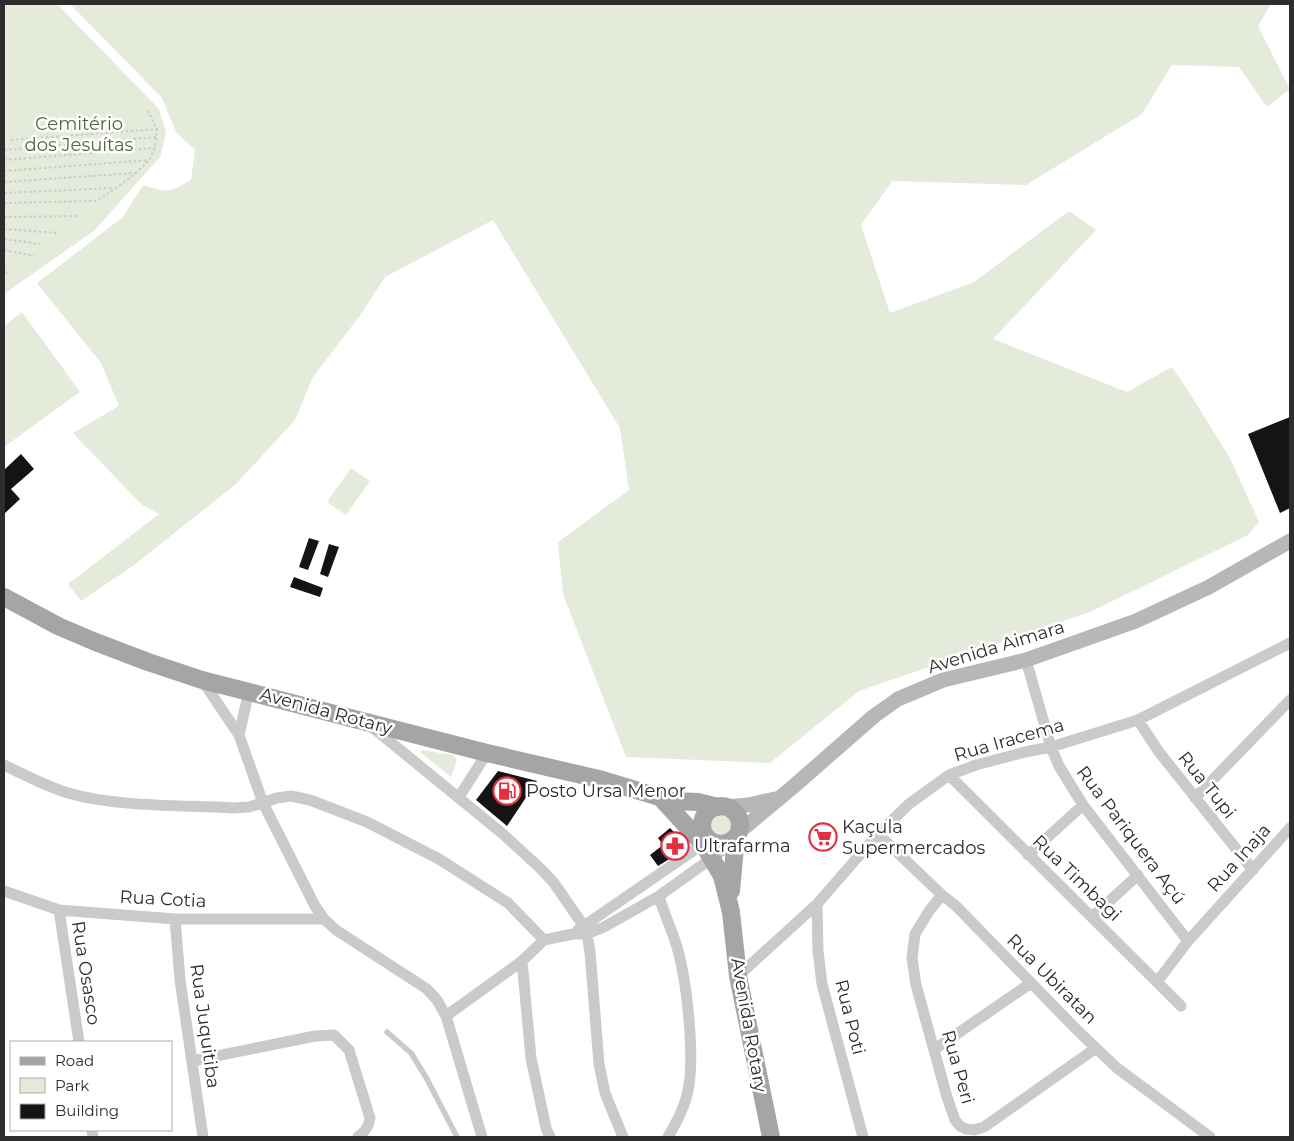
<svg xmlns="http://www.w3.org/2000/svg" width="1294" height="1141" viewBox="0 0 1294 1141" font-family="Montserrat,sans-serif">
<rect width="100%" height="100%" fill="#fff"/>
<path fill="#e4ebdb" d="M4 4H57L159 109 166 133 160 157 95 230 4 294Z
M70 4H1271L1258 26 1290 89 1267 107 1239 67 1172 65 1142 114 1026 185 892 181 861 225 890 313 974 282 1069 211 1096 230 993 339 1127 392 1172 367 1189 392 1230 458 1259 522 1248 535 1090 612 859 691 770 763 626 757 563 594 558 542 629 490 620 428 493 220 385 277 361 314 313 377 295 420 236 484 134 565 81 601 68 584 159 514 142 505 73 433 119 406 101 363 37 283 123 217 143 185C168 193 168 193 191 180L195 150 176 132 162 98Z
M22 312 80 392 4 447V326Z
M351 468 370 481 346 515 327 502Z
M422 750 453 755 457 760 451 777 420 752Z
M709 826a12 12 0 1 1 24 0a12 12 0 1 1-24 0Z"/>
<path fill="#141414" d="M1290 417V508L1280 513 1248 434Z
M21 454 34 469 11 489 20 499 4 514V470Z
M309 538 319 541 308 570 299 567Z
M329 544 339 547 328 577 320 574Z
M294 577 323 588 320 597 290 587Z
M498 771 537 781 507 826 476 800Z
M670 828 689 847 658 866 650 855 663 845 658 838Z"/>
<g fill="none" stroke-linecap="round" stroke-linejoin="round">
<path stroke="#cacaca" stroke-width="2" stroke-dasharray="2.5 2.5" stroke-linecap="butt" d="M11 140 157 129
M4 150 157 137
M4 160 155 148
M4 171 149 160
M4 182 136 173
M4 193 114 188
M4 203 96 201 116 188 136 173 149 160 155 148 157 129 147 109
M4 217 77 216
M4 229 58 233
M4 239 40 244
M4 250 35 256
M4 267 7 273"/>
<path stroke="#cacaca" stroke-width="5.5" d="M387 1032 411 1053 427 1079 457 1137"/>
<path stroke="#cacaca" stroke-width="11" d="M1026 660 1051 747 1059 766 1083 805 1188 941
M202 680 239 735 263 803 315 906 324 919 336 930 427 989 437 1000 446 1016 482 1137
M1138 720 1159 752 1253 870
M372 727 503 834 541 869 554 883 583 925 587 934 590 952 599 1064 605 1093 623 1137
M239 735 249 691
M4 765C25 775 45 786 68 793 116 807 182 805 233 808L249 807 277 798 291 796 310 800 367 822 439 859 508 903 544 940
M949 775 1181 1006
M459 797 487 753
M1195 798 1290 700
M878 834 942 895 956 906 1078 1031 1117 1068 1210 1137
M1028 855 1083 805
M4 891 59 910 175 919H324
M942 895 929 911 915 934 912 958 916 985 947 1097 955 1120 960 1126 966 1129 974 1130 984 1127 1096 1048
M659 896C664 914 672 930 677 947 687 982 696 1061 687 1095 683 1111 676 1123 668 1137
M817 904 818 951 822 984 863 1137
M59 910 79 1042
M1092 917 1138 875
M175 919 180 980 203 1137
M578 930 703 844
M522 961 531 1058 546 1128 550 1137
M738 976 817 904 878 834 909 804 949 775 976 765 1025 752 1051 747 1138 720 1290 643
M1157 982 1188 941 1290 828
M446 1016 522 961 544 940 573 934H587L604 927 659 896 723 850 729 842
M935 1049 1031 983
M192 1061 315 1036 334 1035 349 1050 370 1118C369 1127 365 1132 358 1137
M92 1130 93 1137"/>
<path stroke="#b7b7b7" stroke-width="15" d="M726 807 748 805 775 799
M739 832 794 786 874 716 898 699 943 680 1026 660 1136 621 1209 587 1290 541"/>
<path stroke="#a5a5a5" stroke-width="18" d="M4 597 58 626 93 641 148 662 202 680 487 753 603 780 672 801 698 802 718 807
M659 796 703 844 722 876 731 912 738 976 771 1137
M702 825a19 19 0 1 1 38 0a19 19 0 1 1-38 0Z
M731 891 736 837"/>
</g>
<defs>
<g id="fuel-ring" transform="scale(1.4375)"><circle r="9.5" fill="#fff" stroke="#e42f41" stroke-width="1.5"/><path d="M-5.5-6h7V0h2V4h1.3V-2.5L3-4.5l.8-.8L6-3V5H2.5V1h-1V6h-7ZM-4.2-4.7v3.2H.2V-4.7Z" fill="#e42f41"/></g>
<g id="supermarket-ring" transform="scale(1.4375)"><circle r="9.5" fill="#fff" stroke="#e42f41" stroke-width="1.5"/><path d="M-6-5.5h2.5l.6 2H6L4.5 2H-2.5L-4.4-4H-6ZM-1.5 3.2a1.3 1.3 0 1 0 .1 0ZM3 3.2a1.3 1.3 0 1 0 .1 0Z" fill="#e42f41"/></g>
<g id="pharmacy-ring" transform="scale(1.4375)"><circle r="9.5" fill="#fff" stroke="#e42f41" stroke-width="1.5"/><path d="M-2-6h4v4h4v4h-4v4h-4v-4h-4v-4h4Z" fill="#e42f41"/></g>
</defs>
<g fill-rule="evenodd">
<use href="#fuel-ring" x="507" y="791"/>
<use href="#supermarket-ring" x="823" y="837"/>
<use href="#pharmacy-ring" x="675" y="846"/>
</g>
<g text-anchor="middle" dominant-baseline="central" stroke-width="5" stroke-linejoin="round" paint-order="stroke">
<g font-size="18" fill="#51693b" stroke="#fff">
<text x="79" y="124">Cemitério<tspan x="79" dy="21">dos Jesuítas</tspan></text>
</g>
<g font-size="18" fill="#2d2d2d" stroke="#fff">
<text transform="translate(996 647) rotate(-17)">Avenida Aimara</text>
<text transform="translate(326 711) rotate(15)">Avenida Rotary</text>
<text transform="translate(1009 740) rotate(-16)">Rua Iracema</text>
<text transform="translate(1207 785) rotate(51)">Rua Tupi</text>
<text transform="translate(1131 835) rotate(53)">Rua Pariquera Açú</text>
<text transform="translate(1239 858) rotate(-48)">Rua Inaja</text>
<text transform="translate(1077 878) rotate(44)">Rua Timbagi</text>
<text transform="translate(163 899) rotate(3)">Rua Cotia</text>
<text transform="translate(86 973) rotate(81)">Rua Osasco</text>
<text transform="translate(1052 979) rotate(45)">Rua Ubiratan</text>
<text transform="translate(850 1017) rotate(76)">Rua Poti</text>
<text transform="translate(749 1025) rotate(80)">Avenida Rotary</text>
<text transform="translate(205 1026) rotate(82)">Rua Juquitiba</text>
<text transform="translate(958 1067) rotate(74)">Rua Peri</text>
</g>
<g font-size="18" fill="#2d2d2d" stroke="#fff" text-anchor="start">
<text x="526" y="791">Posto Ursa Menor</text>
<text x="842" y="827">Kaçula<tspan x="842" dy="21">Supermercados</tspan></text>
<text x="694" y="846">Ultrafarma</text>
</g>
</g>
<rect width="1294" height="1141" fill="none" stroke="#2d2d2d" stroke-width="10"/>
<rect x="10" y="1041" width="162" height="90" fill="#ffffff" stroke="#ababab"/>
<rect x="20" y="1057" width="25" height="8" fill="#a5a5a5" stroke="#ababab"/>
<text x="55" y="1066" font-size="15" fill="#2d2d2d">Road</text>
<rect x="20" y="1078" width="25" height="15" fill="#e4ebdb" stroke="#ababab"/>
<text x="55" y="1091" font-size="15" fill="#2d2d2d">Park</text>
<rect x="20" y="1104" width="25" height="15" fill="#141414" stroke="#ababab"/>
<text x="55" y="1116" font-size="15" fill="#2d2d2d">Building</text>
</svg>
